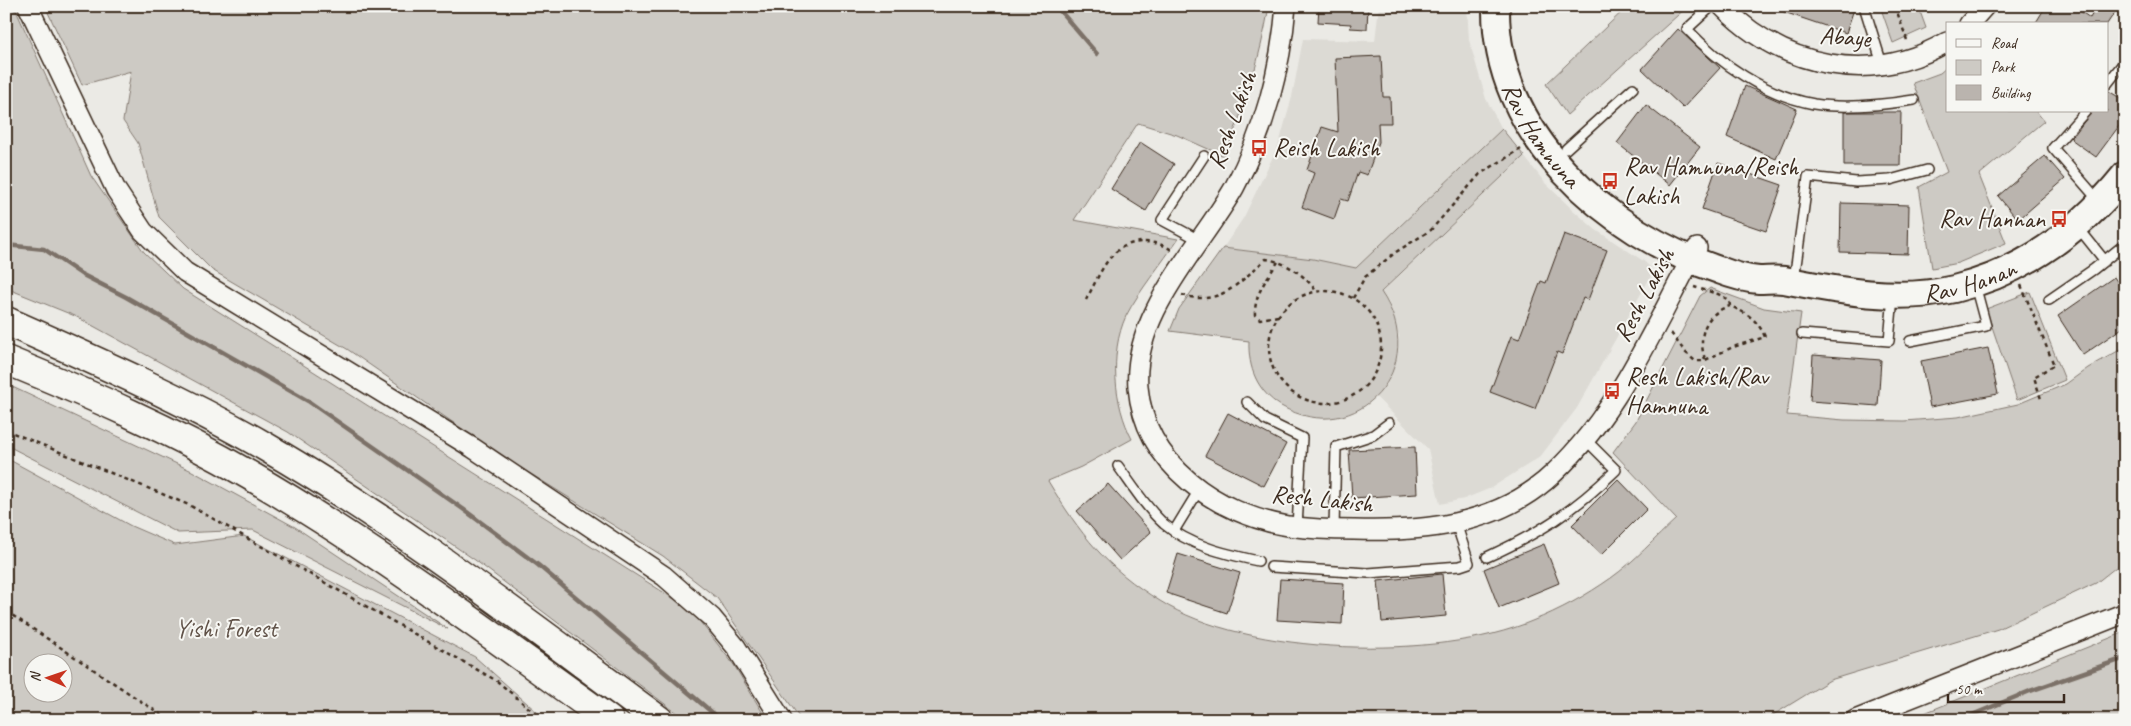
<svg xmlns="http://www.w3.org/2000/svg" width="2131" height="726" viewBox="0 0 2131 726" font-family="Caveat,sans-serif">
<rect width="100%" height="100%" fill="#ebeae5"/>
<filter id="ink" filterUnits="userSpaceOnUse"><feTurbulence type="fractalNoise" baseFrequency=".02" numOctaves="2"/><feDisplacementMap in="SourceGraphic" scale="10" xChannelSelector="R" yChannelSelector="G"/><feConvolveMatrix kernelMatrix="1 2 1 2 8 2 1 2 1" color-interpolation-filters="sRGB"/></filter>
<g filter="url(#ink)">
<path fill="#dcdad4" d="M1379 6H1467L1469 40 1486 99 1502 129 1356 268 1313 259 1223 248 1244 217 1279 144 1292 97 1303 39 1375 41Z
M1524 156 1545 183 1573 210 1596 230 1645 262 1650 267 1652 274 1577 408 1540 457 1491 488 1464 499 1440 504 1428 449 1375 396 1387 385 1398 354 1399 336 1389 303 1381 293Z"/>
<path fill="#cdcac4" stroke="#847a71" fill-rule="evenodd" d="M6 6H14L91 176 144 252 183 289 690 609 734 665 767 720H686L475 560 288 432 75 316 6 288Z
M45 6H1269C1260 59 1245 108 1224 156L1177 135 1138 123 1074 220 1178 239C1162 263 1139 291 1126 316 1109 353 1114 405 1132 439L1081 467 1048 481C1080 534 1106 568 1160 601 1246 656 1439 661 1532 621 1560 610 1587 595 1611 578 1635 561 1655 538 1676 519L1613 452 1636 421 1700 296 1710 288 1764 308 1801 313 1787 415 1844 420 1904 421 1958 417 2018 404 2066 384 2088 368 2125 347V560L2096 583 1998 629 1830 680 1765 720H801L717 598 663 556 497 453 347 349 212 270 159 217 138 143 123 121 131 71 82 85Z
M1628 6H1688L1567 115 1546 84Z
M1880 6H1918L1926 28 1893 43Z
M1947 67V111H2036L2044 121 1979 175 2006 243 1958 263 1932 268 1919 187 1947 172 1913 83 1940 73Z
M1502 129 1524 156 1381 292C1432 366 1358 450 1281 406 1257 391 1248 368 1249 341L1170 331 1179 309 1223 248 1313 259 1356 268Z
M2030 292 2065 380 2017 400 1986 309Z
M6 384 192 471 295 527 448 629 253 530 178 533 6 445Z
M6 458 131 526 175 545 244 536 475 657 546 720H6ZM32 664H62V694H32Z
M2125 632V720H1907Z"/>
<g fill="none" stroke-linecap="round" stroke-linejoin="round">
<path stroke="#7c7167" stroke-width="4.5" d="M1056 6 1097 54
M6 245 44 249 81 274 126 297 308 401 463 509 538 565 721 720
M1960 720 2030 691 2125 658"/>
</g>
<path fill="#bab4ae" stroke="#3b2a1e" d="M1319 6H1368L1367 29 1350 28 1351 24 1318 22Z
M1773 6H1855L1846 33 1772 8Z
M2046 6H2073L2090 18 2097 6H2119L2107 24H2035Z
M1678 29 1720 68 1683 108 1642 69Z
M1381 56 1383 97H1390L1391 123H1378L1379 142 1367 175 1358 172 1348 201 1341 199 1334 219 1302 207 1314 173 1307 170 1322 127 1338 132 1335 58Z
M1745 86 1797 109 1776 159 1727 137Z
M2107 90 2125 101V118L2096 157 2071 139 2092 111H2107Z
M1646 105 1700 147 1670 185 1617 143Z
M1844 112H1901L1900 166H1844Z
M1140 142 1174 164 1146 211 1111 189Z
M2045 156 2065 179 2018 220 1998 196Z
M1718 163 1782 185 1766 231 1702 209Z
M1841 203 1909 205 1908 254 1840 252Z
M1564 234 1607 250 1588 300 1583 298 1562 354 1557 352 1535 409 1490 392 1511 336 1519 339 1541 281 1546 283Z
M2114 277 2125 293V326L2083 355 2058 316Z
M1988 348 1998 394 1930 407 1921 361Z
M1813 355 1881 360 1878 406 1810 401Z
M1228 413 1286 444 1264 486 1205 456Z
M1415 447 1417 494 1352 498 1349 450Z
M1618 479 1647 509 1601 555 1572 525Z
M1108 484 1151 532 1120 560 1077 511Z
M1544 544 1559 583 1499 608 1484 569Z
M1178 554 1240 573 1227 613 1166 593Z
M1442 574 1446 616 1382 622 1378 581Z
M1280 579 1344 583 1342 624 1277 620Z"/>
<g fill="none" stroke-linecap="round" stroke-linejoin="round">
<g stroke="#3b2a1e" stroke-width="12">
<path id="lane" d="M1712 6 1687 29C1720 64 1765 95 1814 104 1846 109 1882 105 1914 100
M1864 6 1882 64
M2107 84 2125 61
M2086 111 2053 148 2099 201
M1566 149 1633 88
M2077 226 2105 261
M1201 241 1162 220 1204 156
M1794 280 1808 177 1856 182 1890 180 1927 170
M2049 300 2094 269 2125 244
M1802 334 1889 341 1893 296
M1910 341 1986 326 1975 285
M1247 402 1265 420 1302 438 1297 527
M1118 466C1132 485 1146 508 1164 524 1190 546 1226 554 1258 561
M1334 529 1336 447 1373 435 1389 423
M1174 531 1199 490
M1487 557C1540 533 1575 510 1616 470L1585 439
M1271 567 1368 573 1460 566 1469 563 1456 523"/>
</g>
<g stroke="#3b2a1e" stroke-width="22">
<path id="street" d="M28 6 116 190 143 231 185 272 473 448 664 576 712 618 736 647 782 720
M1286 6C1281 68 1264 133 1234 188 1199 249 1132 314 1138 387 1145 465 1217 514 1288 526 1310 529 1332 530 1354 530 1421 532 1491 526 1545 481 1616 420 1653 328 1697 248
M1722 6C1783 68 1871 86 1947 42
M1969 24 1985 6
M1855 720 2125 613"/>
</g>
<g stroke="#3b2a1e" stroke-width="30">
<g id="secondary">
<path id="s1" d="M1496 6C1494 134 1606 233 1719 270 1732 275 1746 279 1759 280 1767 280 1776 279 1784 280 1840 291 1897 302 1954 289 2024 272 2080 231 2125 175"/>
</g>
</g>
<g stroke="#3b2a1e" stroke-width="31">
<path id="highway" d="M6 321C94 360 183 399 266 447 404 527 531 626 659 720
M6 360C89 394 172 430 249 475 375 548 491 635 609 720"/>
</g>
<path stroke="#3b2a1e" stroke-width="2.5" stroke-dasharray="4 4" stroke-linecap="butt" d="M1895 6 1908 43
M2021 285 2054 365 2034 377 2041 399
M1269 347a56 56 0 1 1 112 0a56 56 0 1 1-112 0Z
M1182 295C1222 307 1239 282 1266 259 1286 262 1305 275 1316 291
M1353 298 1365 277 1396 252 1431 230 1480 174 1521 149
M1086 300C1100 275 1109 243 1142 242 1154 242 1162 244 1172 250
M1278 316 1260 319 1255 315C1254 295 1267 278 1278 262
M1671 333 1685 352 1695 361H1703L1733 347 1765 337C1758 320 1747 313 1730 306L1729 300 1718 294 1694 287
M1705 359C1697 336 1705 313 1730 306
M6 430 189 505 497 681 543 720
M6 611 169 720"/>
<use href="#lane" stroke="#f6f6f2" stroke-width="9"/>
<use href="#street" stroke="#f6f6f2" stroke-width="19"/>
<use href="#secondary" stroke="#f6f6f2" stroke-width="26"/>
<use href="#highway" stroke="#f6f6f2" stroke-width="28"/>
</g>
</g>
<defs>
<g id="bus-bare" transform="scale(1.35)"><path d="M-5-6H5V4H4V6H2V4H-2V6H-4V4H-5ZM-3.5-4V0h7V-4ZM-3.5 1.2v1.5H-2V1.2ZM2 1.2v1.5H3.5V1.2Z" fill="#c8321e" stroke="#f6f6f2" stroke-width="2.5" paint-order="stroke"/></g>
</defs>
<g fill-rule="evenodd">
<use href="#bus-bare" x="1259" y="148"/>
<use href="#bus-bare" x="1610" y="181"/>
<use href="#bus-bare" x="2059" y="219"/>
<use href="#bus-bare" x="1612" y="391"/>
</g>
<g text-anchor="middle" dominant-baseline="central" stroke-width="4" stroke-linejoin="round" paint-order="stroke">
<g font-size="25" fill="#3b2a1e" stroke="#f6f6f2">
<text transform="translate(1845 37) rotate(4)">Abaye</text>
<text transform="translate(1232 120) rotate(-70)">Resh Lakish</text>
<text stroke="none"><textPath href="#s1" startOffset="140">Rav Hamnuna</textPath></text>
<text stroke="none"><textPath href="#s1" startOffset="624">Rav Hanan</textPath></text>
<text transform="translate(1644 295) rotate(-62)">Resh Lakish</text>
<text transform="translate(1322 499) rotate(6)">Resh Lakish</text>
</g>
<g font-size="25" fill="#3b2a1e" stroke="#f6f6f2" text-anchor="start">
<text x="1273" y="148">Reish Lakish</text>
<text x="1624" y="167">Rav Hamnuna/Reish<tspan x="1624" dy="29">Lakish</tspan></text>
<text x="2045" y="219" text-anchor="end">Rav Hannan</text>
<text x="1626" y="377">Resh Lakish/Rav<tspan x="1626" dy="29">Hamnuna</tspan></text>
</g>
<g font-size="25" fill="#605248" stroke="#f6f6f2">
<text x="226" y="629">Yishi Forest</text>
</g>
</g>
<rect width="2131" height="726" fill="none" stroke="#f6f6f2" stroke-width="25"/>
<rect x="12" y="12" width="2106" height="701" fill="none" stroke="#3b2a1e" stroke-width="2" filter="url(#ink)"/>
<rect x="1946" y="22" width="162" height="90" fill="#f6f6f2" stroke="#aba49d"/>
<rect x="1956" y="39" width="25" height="8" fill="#f6f6f2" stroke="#aba49d"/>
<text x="1991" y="48" font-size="15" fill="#3b2a1e">Road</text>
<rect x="1956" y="60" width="25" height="15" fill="#cdcac4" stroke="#aba49d"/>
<text x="1991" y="72" font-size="15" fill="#3b2a1e">Park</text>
<rect x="1956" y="85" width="25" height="15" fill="#bab4ae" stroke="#aba49d"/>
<text x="1991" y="98" font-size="15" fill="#3b2a1e">Building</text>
<g transform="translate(48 678) rotate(272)"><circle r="24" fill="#f6f6f2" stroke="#aba49d"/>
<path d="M0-4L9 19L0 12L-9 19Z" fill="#c8321e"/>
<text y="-8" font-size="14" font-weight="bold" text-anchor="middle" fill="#3b2a1e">N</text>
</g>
<path d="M1948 694v8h116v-8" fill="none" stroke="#3b2a1e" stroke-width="2.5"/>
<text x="1956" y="694" font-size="15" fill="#3b2a1e" stroke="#f6f6f2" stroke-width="4" paint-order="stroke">50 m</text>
</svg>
